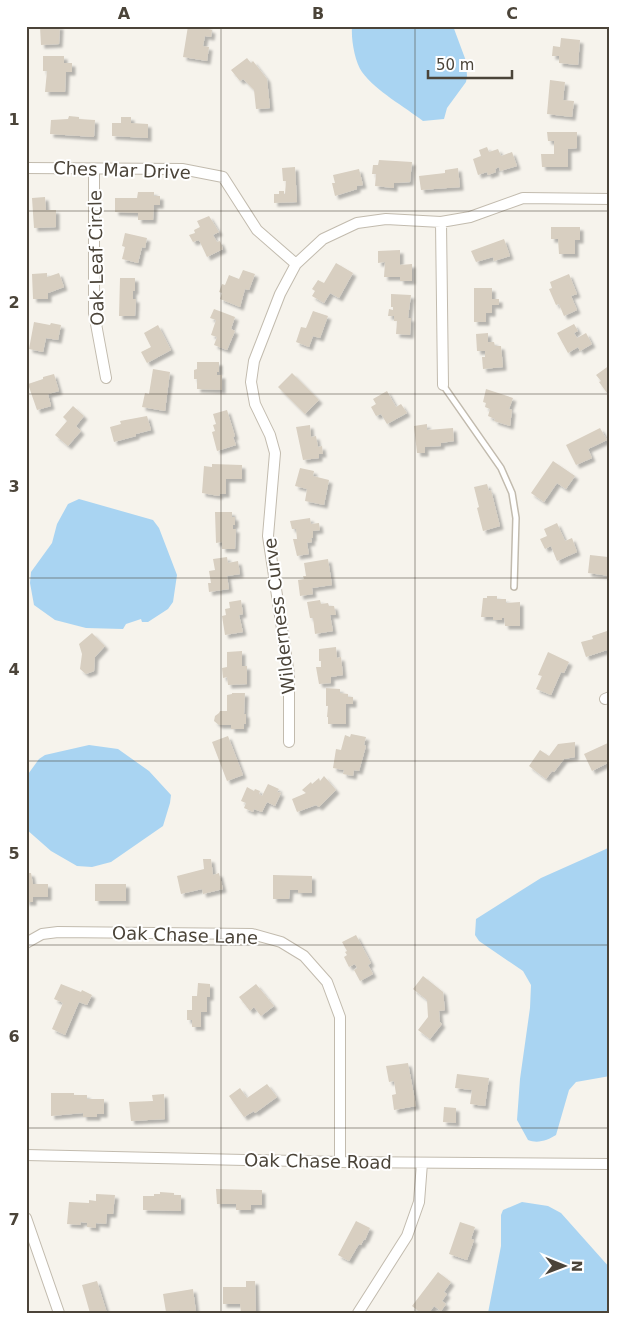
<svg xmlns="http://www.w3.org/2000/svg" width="636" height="1339" viewBox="0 0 636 1339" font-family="'DejaVu Sans',sans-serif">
<defs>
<filter id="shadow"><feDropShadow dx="3.5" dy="3.5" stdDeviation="1" flood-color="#0004"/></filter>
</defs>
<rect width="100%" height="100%" fill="#f6f3ec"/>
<path fill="#a9d4f2" d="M353 26H453L466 61 467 76 466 82 447 108 444 119 423 121C405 107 376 91 362 72 355 62 351 40 352 27Z
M79 499 153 520 159 528 177 575 173 602 168 609 148 622H142L141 619 126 624 123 629 86 628 55 620 34 605 30 583 31 572 52 543 57 524 68 504Z
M89 745 118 749 149 771 171 795 170 803 163 826 111 862 92 867 77 866 51 851 26 829V777L39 759 45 755Z
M610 846V1076L576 1082 569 1090 556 1135C548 1140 538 1144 528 1140L517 1120 520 1079 530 1008 531 985 523 971 479 941 475 935 476 919 541 878 606 849Z
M522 1202 548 1206 561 1213 610 1268V1313H488L501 1246V1215L503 1210Z"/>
<path fill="#d8cfc1" filter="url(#shadow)" d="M43 26H60L59 44 41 45 40 27Z
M188 26H208V29L212 30 211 37 205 36 203 46 209 47 207 61 183 57Z
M561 38 580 40 578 65 559 63V56H552L553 46 560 47Z
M43 56H64V63H72V72H66L65 92H45L47 71H43Z
M247 58 251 63 253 61 267 79 270 108 256 109 254 90 243 79 240 81 231 70Z
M550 80 565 82 563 100 574 101 572 117 547 114Z
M69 116 79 117V119L95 120 94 137 50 134 51 120 68 119Z
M121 117H131V123L148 124V138L112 136V123H121Z
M547 132H577V148L568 149V167H542L541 154H554V141H548Z
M487 147 489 152 498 149 501 156 512 152 517 166 500 171 499 167 495 169 496 172 488 175 487 172 478 175 473 159 481 156 479 150Z
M379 160 412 162 410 182 394 183V188L375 186 376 174H372L373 165H378Z
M295 167 297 202 274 203V194H279V191H284V194H285L286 181H283L282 168Z
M458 168 460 187 421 190 419 176 445 173V170Z
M359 169 363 185 357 186V189L335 196 332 183H335L333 175Z
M138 192H154V196H160V205H154L153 220H138V213L115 212V198H137Z
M45 197 46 210H56V227L34 228 32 198Z
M209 216 219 232 213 235 217 242 220 241 223 249 207 257 199 240 193 242 189 235 195 233 194 230 200 227 197 221Z
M551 227H580V240H575V254H559L558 239H551Z
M125 233 147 238 145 248 142 247 138 263 122 259 125 247 122 246Z
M504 239 510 256 494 261 493 257 476 262 471 251Z
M400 250V265L412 264V281H400V277H384L385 262 378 263V251Z
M336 263 353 273 339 298 330 293 324 303 312 296 315 291 312 289 318 280 324 283Z
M243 270 255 274 249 290 245 289 240 307 220 299 222 293 219 292 222 284 225 285 229 275 239 279Z
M47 273V277L59 273 64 287 48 293V299H33L32 274Z
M569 274 577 294 571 296 577 310 564 316 559 304 556 305 549 289 552 288 550 282Z
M120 278H135V291H133V299H136L135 316H119Z
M474 288H492V299H499V305H492V313H486V322H474Z
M391 294 411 295 408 318H411L410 335 396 334 397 321H394V316H388L389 309 393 310V307H391Z
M214 309 235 317 231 329 235 331 227 350 214 345 217 337 211 335 216 320 210 318Z
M313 311 328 316 320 338 313 336 309 347 296 342 301 327 306 328Z
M34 322 50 325 51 323 61 325 58 340 46 338 43 352 29 349Z
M574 324 578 331 574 333 577 338 586 333 592 344 580 351 578 347 568 353 557 333Z
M158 325 171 350 147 363 141 352 151 347 144 333Z
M488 333V342H494L495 346H501L503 367 483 369 482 357H485V351H477L476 334Z
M197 362H219V372H217V375H222V390L197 389V379H194V370L197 369Z
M610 365V397L599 382 601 381 596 375Z
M153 369 170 372 165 411 142 407 145 393 149 394Z
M292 373 319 400 305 414 278 387Z
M54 374 59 391 48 394 51 406 37 410 28 384 43 379V377Z
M486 389 513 398 509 409 512 410 510 426 494 421 495 419 488 416 490 409 485 407 486 403 483 402Z
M387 391 396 407 401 404 407 413 387 424 381 414 376 416 371 407 376 404 373 399Z
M73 406 84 416 76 426 81 431 68 446 55 435 67 421 63 417Z
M227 410 235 436 233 437 236 445 217 451 212 432 215 431 213 425 216 424 213 414Z
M147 416 151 430 136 434V436L114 442 110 427 121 424 120 421Z
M427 424V430L453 428 454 441 441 443V446L425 447V453H417L414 426Z
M310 425 311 437 316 436 318 447 322 446 323 454H319V458L303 460 296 427Z
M600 428 607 440 588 449 592 458 576 465 566 445Z
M553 461 575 476 566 489 557 483 544 502 531 493Z
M212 464 242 465V479H226V494H220L219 496 202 493 204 466 212 467Z
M300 468 314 471 313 476 329 480 324 505 305 501 307 489 295 486Z
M487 484 489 491 491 490 500 526 483 531 477 508 479 507 474 487Z
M215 512H232V517H235V525H233V529H236L235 549H222V542L216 543Z
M310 518 311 524 319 523 320 530 313 531V538H311L312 542 307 543 309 554 297 556 293 539H297L296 529H292L290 521Z
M557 523 565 541 572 538 577 552 557 561 551 546 545 549 540 539 547 536 544 529Z
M590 555 608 557 610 576 588 573Z
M227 557 228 563 238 561 240 574 227 576 229 589 209 592 208 583H211L209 571 215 570 213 559Z
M328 559 332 585 312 588 313 594 300 596 298 580 304 579 303 576H306L304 563Z
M487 596H497V599H506V603L520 602V626H505L504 618H502V620H493V617H481L483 598H487Z
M241 600 243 614 239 615 243 632 225 635 222 616 226 615 225 609 230 608 229 602Z
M320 600 321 604 328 603 329 606H334L336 615H330L333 631 315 634 313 618H310L307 602Z
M610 630V649L586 657 581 642 593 639 592 636Z
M92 633 105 646 95 657 94 671 86 674 80 669 82 654 79 644Z
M336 647 337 658 341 657 343 675 331 677V683L319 684 316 667H321V661H319V649Z
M242 651V666H247V684L228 685 227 677 223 678 222 668 227 667V652Z
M548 652 569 662 564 673 561 672 551 695 536 689 542 676 538 675Z
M326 688 340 689V693L348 694V697H353V704H346V724H328V717H327L328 706H326Z
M232 693H245L244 714H246V724H244V729H231V725H219L214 721 215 716 219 713 220 711H227V695L232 694Z
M351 734 366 737 364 745 366 746 359 771 354 770 353 776 343 774 344 770 333 768 336 749 341 750 345 735 350 737Z
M228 736 243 775 227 781 212 742Z
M575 742V757L564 759 554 772 552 771 546 779 529 766 540 750 549 756 558 744Z
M610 742V762L592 771 584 754Z
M324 776 336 790 319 807 316 805 297 812 292 799 306 793 302 790 311 782 312 784 319 778 320 781Z
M268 784 279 789 277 792 281 793 275 806 267 802 262 812 254 809 253 812 244 808 246 803 241 801 247 787 254 791 255 789 260 791 259 794 262 796Z
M203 859H211L213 875 219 873 223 889 203 894 202 889 181 894 177 876 204 869Z
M26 873H31L33 884H48V897H33V902H26Z
M273 875 312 876V893H298V890H290L289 899H273Z
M95 884H126V901H95Z
M356 935 371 963 368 965 373 974 360 981 354 970 357 968 355 964 349 967 344 957 347 955 345 952 347 951 342 942Z
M423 976 443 992 445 1010 439 1011 440 1022 442 1024 430 1039 418 1030 428 1017 427 1000 413 989Z
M198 983 210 984V997H207V1012H201V1027H192V1020H187V1010H192V996H197Z
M61 984 81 992 82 990 92 995 87 1005 79 1002 65 1035 52 1029 63 1003 54 999Z
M256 984 274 1006 261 1016 254 1007 250 1011 239 997Z
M408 1063 416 1106 394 1110 392 1095 396 1094 394 1081 389 1082 386 1066Z
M457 1074 489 1078 485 1106 470 1104 472 1090 455 1088Z
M267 1084 277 1097 255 1113 254 1111 244 1117 229 1096 240 1088 247 1098Z
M51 1093H74V1095H87V1099H104V1114H97V1117H83V1113L51 1116Z
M164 1094 165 1119 131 1121 129 1102 153 1101 152 1095Z
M444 1107 456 1108V1123L443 1122Z
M216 1189 262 1190V1205H251V1210H236V1204H217Z
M160 1192 174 1193V1195H181V1211L143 1210V1196H154V1194H160Z
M96 1194 115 1195 113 1214H107L106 1224 96 1223V1228L87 1227V1223L81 1222 80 1225 67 1224 69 1202 89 1203V1200L96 1201Z
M356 1221 370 1228 365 1240 364 1239 361 1245 359 1244 349 1261 338 1255Z
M460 1222 475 1227 471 1239 474 1240 467 1260 449 1254Z
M438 1272 451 1282 444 1292 447 1294 442 1301 446 1304 441 1311 434 1306 429 1313H421L412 1306Z
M97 1281 107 1313H90L82 1285Z
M246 1281H255L256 1313H241L240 1304H223V1287H246Z
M193 1289 196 1312 180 1313V1310L166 1312 163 1294Z"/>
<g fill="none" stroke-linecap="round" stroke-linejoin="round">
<g stroke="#c2bbae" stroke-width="8">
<path id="lane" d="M443 385 501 468 512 493 516 518 514 587"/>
</g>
<g stroke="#c2bbae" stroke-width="12">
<path id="street" d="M26 168 182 169 223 177 257 230 296 264
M94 169V313L106 378
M441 222 443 385
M605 699 610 697
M289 742V675L268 536 275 453 270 435 255 404 251 382 254 361 280 294 296 264 323 239 357 223 386 219 441 222 470 217 523 198 610 199
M26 943 42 934 58 932 252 934 281 942 304 956 327 982 340 1017V1162
M26 1155 340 1162 610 1164
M26 1218 59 1313
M358 1313 407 1236 419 1202 422 1163"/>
</g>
<use href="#lane" stroke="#fff" stroke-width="5"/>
<use href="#street" stroke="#fff" stroke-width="10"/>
</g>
<path fill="none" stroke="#4b4439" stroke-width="1" stroke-opacity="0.55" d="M221 26V1313M415 26V1313M26 211H610M26 394H610M26 578H610M26 761H610M26 945H610M26 1128H610"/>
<g text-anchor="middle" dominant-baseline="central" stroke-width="4" stroke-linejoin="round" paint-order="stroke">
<g font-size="18" fill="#4b4439" stroke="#fff">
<text transform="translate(122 170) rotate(2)">Ches Mar Drive</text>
<text transform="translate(96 258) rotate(-91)">Oak Leaf Circle</text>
<text transform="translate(279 616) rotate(-97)">Wilderness Curve</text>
<text transform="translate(185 935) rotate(2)">Oak Chase Lane</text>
<text transform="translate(318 1161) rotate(1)">Oak Chase Road</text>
</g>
</g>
<rect width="636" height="1339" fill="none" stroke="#ffffff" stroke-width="55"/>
<g transform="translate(564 1266) rotate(91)" stroke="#ffffff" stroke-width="4" paint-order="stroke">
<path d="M0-4L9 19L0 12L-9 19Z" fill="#4b4439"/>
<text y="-8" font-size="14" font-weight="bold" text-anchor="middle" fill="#4b4439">N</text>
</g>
<path d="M428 70v8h84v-8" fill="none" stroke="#4b4439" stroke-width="2.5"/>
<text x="436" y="70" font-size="15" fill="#4b4439" stroke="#ffffff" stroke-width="4" paint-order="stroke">50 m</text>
<rect x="28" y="28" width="580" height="1284" fill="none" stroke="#4b4439" stroke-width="2"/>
<g font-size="16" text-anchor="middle" font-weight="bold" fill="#4b4439">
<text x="124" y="19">A</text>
<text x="318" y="19">B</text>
<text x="512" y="19">C</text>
<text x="14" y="125">1</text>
<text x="14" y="308">2</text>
<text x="14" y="492">3</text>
<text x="14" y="675">4</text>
<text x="14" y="859">5</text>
<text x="14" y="1042">6</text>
<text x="14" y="1225">7</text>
</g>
</svg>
